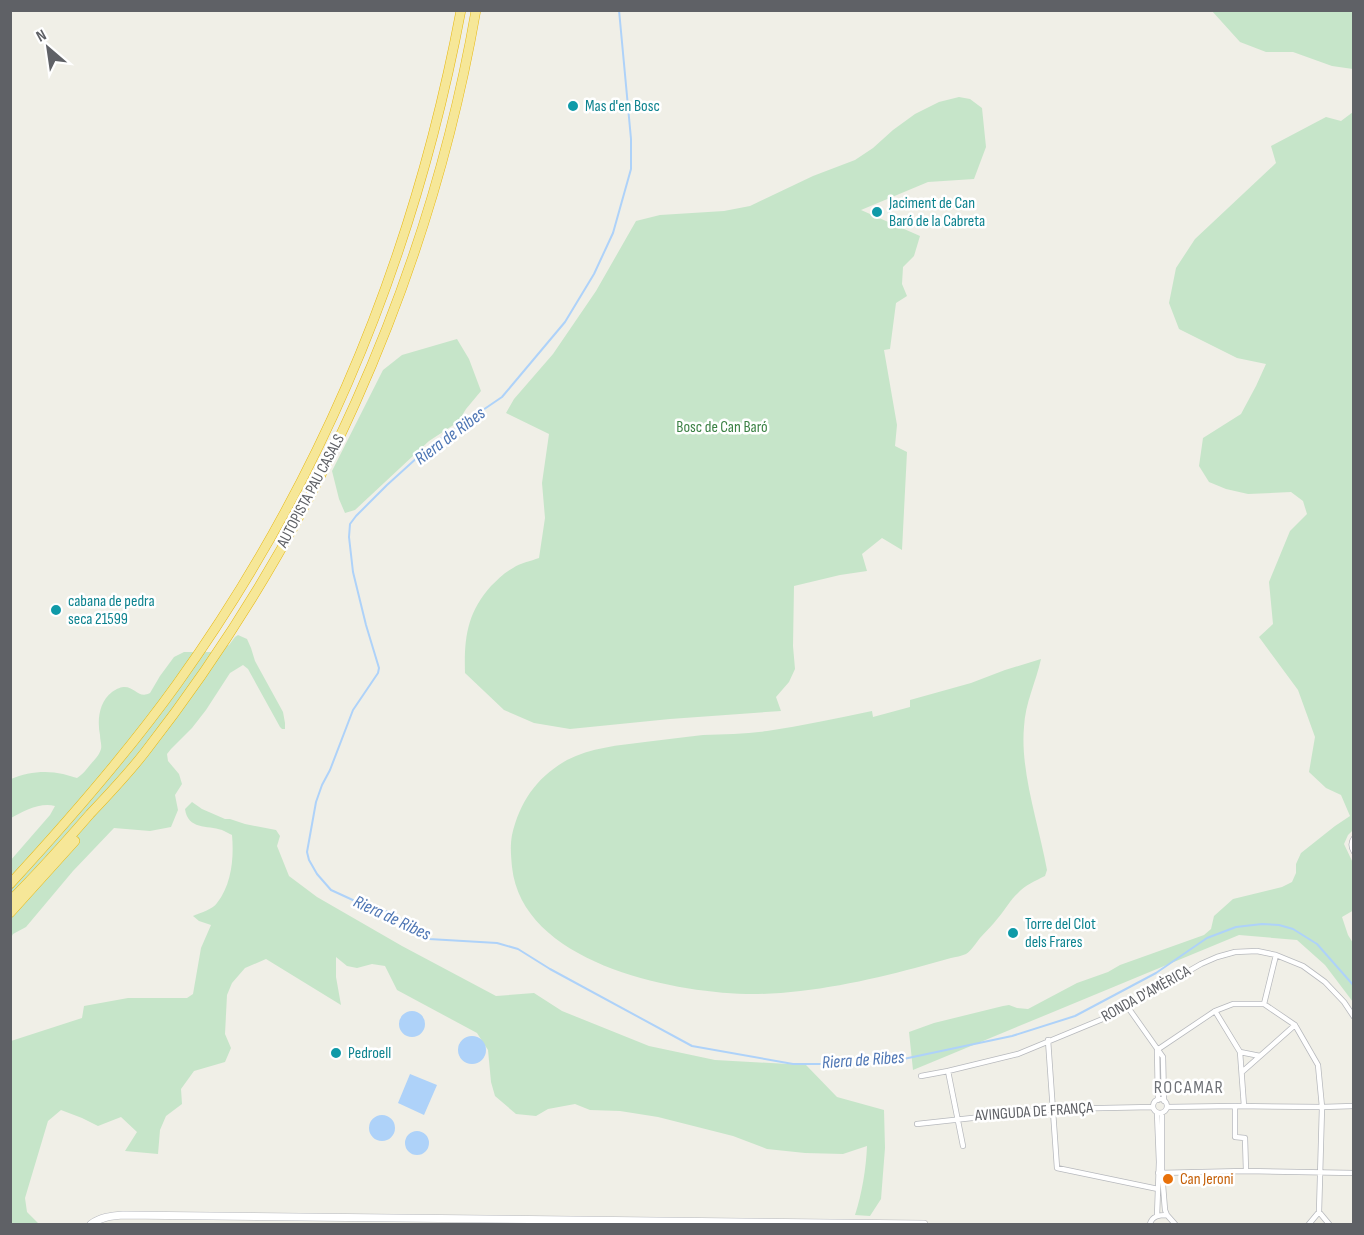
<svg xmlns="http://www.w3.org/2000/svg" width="1364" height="1235" viewBox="0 0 1364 1235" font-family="'Sofia Sans Condensed',sans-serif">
<rect width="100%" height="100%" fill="#f0efe7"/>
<path fill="#c6e5c9" d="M1212 11H1353V69L1332 66 1293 52H1266L1240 42Z
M959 97 970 99 982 108 986 147 974 179 928 182 861 210 920 236 914 256 903 267 902 284 907 296 896 303 890 349 884 350 897 425 895 446 907 452 902 550 882 538 862 554 867 571 840 575 794 586 793 646 795 669 789 682 776 697 781 711 670 719 570 729 534 723 504 710 465 673C464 638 467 613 491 586 497 580 505 572 513 568 520 563 531 561 539 558L545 518 542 483 549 434 506 413 514 399 553 354 596 291 636 221 660 215 724 211 750 206 813 176 855 160 873 148 893 130 915 114 939 102Z
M1353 112 1354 829 1348 835 1344 844 1353 863 1354 910 1342 917 1348 935 1353 943V1002L1325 965 1297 940 1239 935 913 1070 909 1032 934 1023 1003 1006 1009 1005 1017 1008 1028 1009 1077 983 1108 972 1120 965 1204 935 1211 929 1214 916 1233 899 1282 887 1292 882 1296 873V864L1301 853 1335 826 1350 816 1341 795 1326 788 1309 772 1315 737 1298 690 1259 637 1273 624 1269 582 1290 531 1307 514 1303 501 1291 492 1248 494 1226 489 1209 482 1199 466 1203 438 1241 414 1256 386 1266 364 1237 358 1179 329 1169 303 1176 268 1195 239 1276 163 1271 146 1326 117 1341 121Z
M457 339 469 359 481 391 466 409 458 422 429 441 355 510 345 513 339 499 332 471 383 370 402 355Z
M238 635 247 639 251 648 255 661 283 712 285 723V729H282L280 727 248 669 243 665 230 673 206 710 192 728 171 749 167 754 168 761 179 774 182 784 175 795 178 810 171 827 150 831 114 828 73 871 26 927 13 934 11 938 10 861 50 815 55 806C40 802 24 811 11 818V779C27 772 46 770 63 774 68 775 72 777 77 778 83 774 86 770 90 765 94 760 99 756 101 749 102 745 100 740 100 735 97 720 99 702 112 692 133 677 135 701 150 693L160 676 174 657 184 652H212L229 645 235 637Z
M1041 659C1036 682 1025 703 1024 727 1020 772 1039 825 1047 870L1045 876C1035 881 1025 885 1018 893 1010 900 1005 910 998 918 993 925 986 931 980 938 976 943 971 951 966 954 962 956 955 957 951 958 939 961 927 965 915 968 862 982 801 995 746 994 669 992 522 962 512 867 511 856 510 846 512 835 520 801 537 777 567 760 590 748 619 745 645 742 664 740 683 737 703 735 724 734 746 734 767 731 802 726 837 718 872 711L873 717 910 707V700L971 683 1005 670Z
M192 802 202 809 225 819H230L245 824 276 830 280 836 277 846 289 876 317 897 402 946 496 996 534 993 562 1011 649 1046 715 1060 806 1065 837 1097 884 1110 885 1148 881 1199 870 1216 855 1215C862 1193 866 1169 867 1146L843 1154 805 1153 767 1149 733 1136 658 1117 620 1111 590 1110 575 1104 548 1109 536 1116 516 1114 495 1096 491 1082 488 1050 477 1033 397 990 385 966 372 964 357 968 347 966 336 957V977L341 1005 266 959 245 968 232 983 227 995 225 1034 231 1048 225 1062 194 1071 181 1089 182 1104 166 1116 160 1130 158 1154 125 1151 137 1132 121 1117 98 1126 82 1118 61 1110 48 1121 25 1198 27 1212 39 1224H11V1041L82 1018 84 1006 128 998H187L193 994 201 948 211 925 199 921 193 916C200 913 213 909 217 903 232 884 234 857 232 835 230 834 224 831 222 830 207 825 188 830 185 809Z"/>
<path fill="#aed2f9" d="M399 1024a13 13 0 1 1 26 0a13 13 0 1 1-26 0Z
M458 1050a14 14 0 1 1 28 0a14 14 0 1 1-28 0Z
M410 1074 437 1085 424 1115 398 1103Z
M369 1128a13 13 0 1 1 26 0a13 13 0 1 1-26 0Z
M405 1143a12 12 0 1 1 24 0a12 12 0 1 1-24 0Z"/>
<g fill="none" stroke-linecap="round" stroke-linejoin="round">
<path stroke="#aed2f9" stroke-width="2" d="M619 10 631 139V169L613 233 594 274 565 322 502 397 430 446 387 485 356 516 350 524 349 537 353 572 366 625 379 668 378 673 353 710 330 770 322 785 316 802 307 852 309 860 317 874 331 890 355 901 388 912 401 919 429 939 497 943 518 949 550 969 692 1046 793 1064H851L894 1061 1012 1036 1075 1016 1156 973 1207 938 1236 927 1262 924 1279 925 1293 929 1317 944 1354 986"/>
<g stroke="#b7b9bd" stroke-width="6">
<path id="street" d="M1354 838C1350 843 1351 847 1354 852
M1264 1004 1276 955
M1127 1006 1163 1057 1164 1101
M1215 1011 1240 1052 1260 1056
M1048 1040 1057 1168 1158 1189
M1157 1050 1215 1011 1233 1004H1264L1295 1025 1318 1065 1322 1107 1319 1212 1309 1224
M1157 1050 1158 1100
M1240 1052 1244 1106
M948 1071 963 1146
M1242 1072 1295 1025
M921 1076 948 1071 1018 1054 1110 1016 1201 964 1217 957 1235 952 1257 951 1276 955 1303 966 1325 982 1344 1002 1354 1017
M1153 1106a7 7 0 1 1 14 0a7 7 0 1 1-14 0Z
M1235 1106V1137L1245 1138 1246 1171
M1167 1107 1235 1106 1322 1107 1354 1106
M1162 1113V1173L1165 1210 1167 1215
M917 1124 1054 1109 1153 1107
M1158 1173 1246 1171 1354 1173
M1319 1212 1329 1224
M1157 1216 1159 1162 1157 1113
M1150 1224C1152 1216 1159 1215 1167 1215L1175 1224"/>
</g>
<g stroke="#b6b8bd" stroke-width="8">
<path id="secondary" d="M91 1224C101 1217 111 1216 123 1215L924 1224"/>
</g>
<g stroke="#e7b810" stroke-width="10">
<path id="highway" d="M10 884C69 820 126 755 177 684 322 482 415 254 461 10
M10 901C38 873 64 844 90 814 109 794 128 774 145 752 313 537 429 280 476 10
M10 913 75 841"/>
</g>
<use href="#street" stroke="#fff" stroke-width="4.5"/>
<use href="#secondary" stroke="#fff" stroke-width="7"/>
<use href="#highway" stroke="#f6e798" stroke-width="9"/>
</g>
<g fill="#0f9aa8" stroke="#fff" stroke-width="2">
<circle cx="573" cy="106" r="6"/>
<circle cx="877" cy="212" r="6"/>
<circle cx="56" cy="610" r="6"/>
<circle cx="1013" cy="933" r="6"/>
<circle cx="336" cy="1053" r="6"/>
</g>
<circle fill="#e8710a" stroke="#fff" stroke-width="2" cx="1168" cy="1179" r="6"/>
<g text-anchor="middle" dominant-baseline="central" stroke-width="5" stroke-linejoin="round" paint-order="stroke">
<g font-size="16" fill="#0d838f" stroke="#fff" text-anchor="start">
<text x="585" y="106">Mas d'en Bosc</text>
<text x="889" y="203">Jaciment de Can<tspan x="889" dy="18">Baró de la Cabreta</tspan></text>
<text x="68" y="601">cabana de pedra<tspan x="68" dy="18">seca 21599</tspan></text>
<text x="1025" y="924">Torre del Clot<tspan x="1025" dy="18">dels Frares</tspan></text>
<text x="348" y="1053">Pedroell</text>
</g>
<g font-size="16" fill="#3b8144" stroke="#fff">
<text x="722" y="427">Bosc de Can Baró</text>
</g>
<g font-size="16" fill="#5f6166" stroke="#fff">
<text transform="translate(311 491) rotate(-62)">AUTOPISTA PAU CASALS</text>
<text transform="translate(1146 994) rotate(-29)">RONDA D'AMÈRICA</text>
<text transform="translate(1034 1112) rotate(-4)">AVINGUDA DE FRANÇA</text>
</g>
<g font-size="16" fill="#c56008" stroke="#fff" text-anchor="start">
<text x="1180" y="1179">Can Jeroni</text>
</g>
<g font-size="18" font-style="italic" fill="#4e76b4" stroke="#fff">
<text transform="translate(450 436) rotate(-37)">Riera de Ribes</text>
<text transform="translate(392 918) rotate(25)">Riera de Ribes</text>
<text transform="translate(863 1060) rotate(-4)">Riera de Ribes</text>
</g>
<g font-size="18" letter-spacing="1.5" fill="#707378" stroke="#fff">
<text x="1189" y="1087">ROCAMAR</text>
</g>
</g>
<rect width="1364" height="1235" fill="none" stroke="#5f6166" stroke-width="24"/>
<g transform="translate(48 48) rotate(331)" stroke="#ffffff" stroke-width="4.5" paint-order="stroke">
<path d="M0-4.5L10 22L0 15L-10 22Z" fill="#5f6166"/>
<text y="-9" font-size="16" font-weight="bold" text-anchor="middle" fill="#5f6166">N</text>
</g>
</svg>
